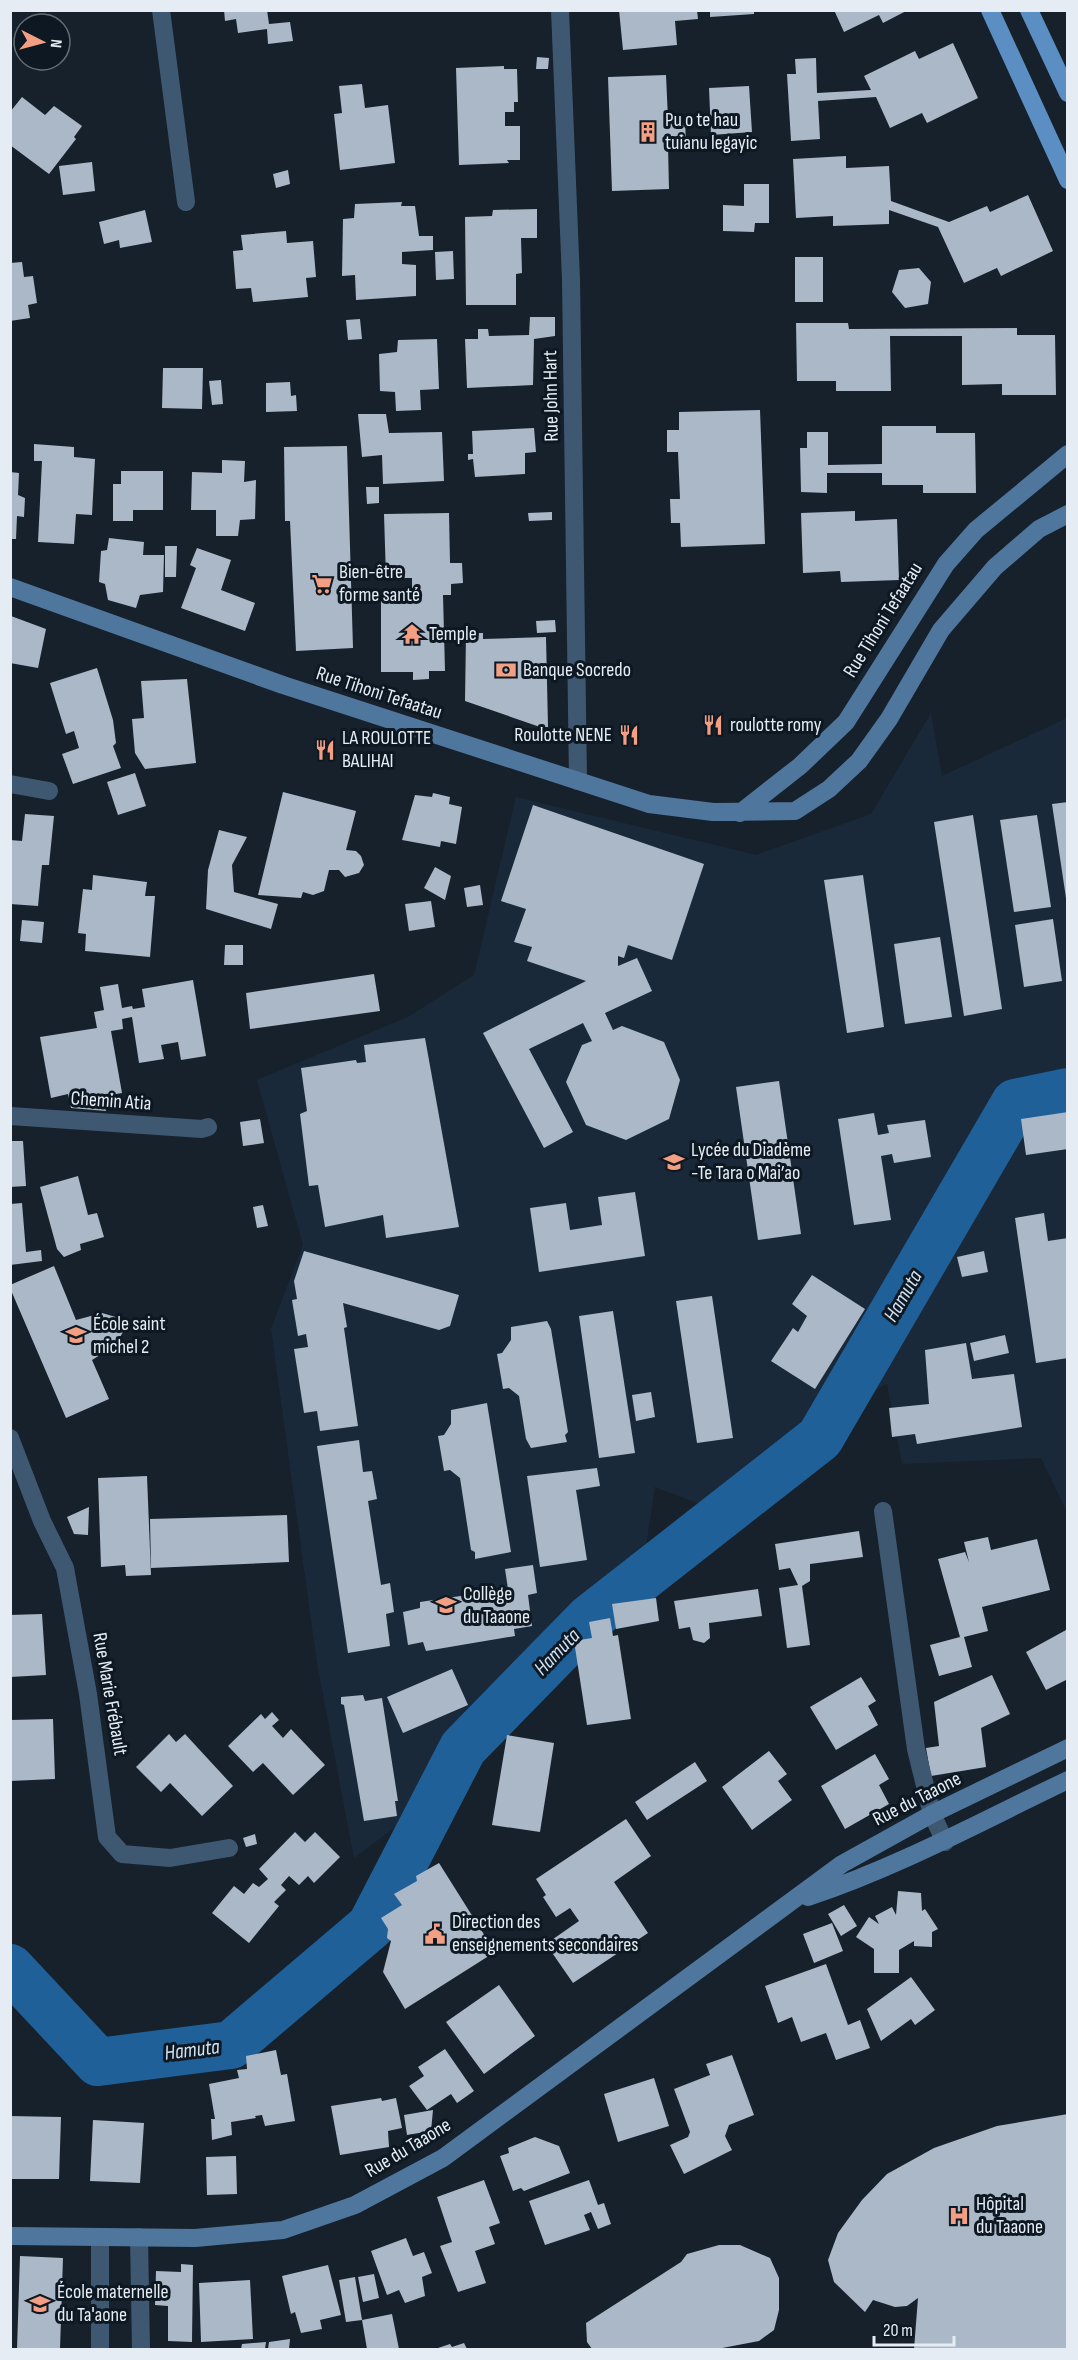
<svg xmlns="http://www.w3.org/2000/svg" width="1078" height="2360" viewBox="0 0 1078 2360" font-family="'Sofia Sans Condensed',sans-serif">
<rect width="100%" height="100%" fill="#16212c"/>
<path fill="#1a2939" d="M931 713 942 776 1067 718V1512L1041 1458 902 1464 887 1384 850 1403 700 1504 655 1487 646 1546 517 1665 425 1805 354 1858 317 1663 271 1329 303 1245 257 1080 408 1017 474 975 516 797 756 855 871 814Z"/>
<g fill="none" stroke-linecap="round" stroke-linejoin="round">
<path stroke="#206099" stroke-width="48" d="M10 1968 98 2062 231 2045 371 1926 463 1748 589 1619 820 1438 1015 1103 1068 1092"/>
</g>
<path fill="#aab8c7" d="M224 10H267L269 24 290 22 293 41 268 44 267 29 238 33 236 19 225 21Z
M619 10H697L698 19 675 21 677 45 623 50Z
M710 10H754V14L710 17Z
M834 10H908L883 23 879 15 844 32Z
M953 43 978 98 927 123 922 113 890 128 876 97 818 101 820 139 791 141 787 74H796L795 59 816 58 817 93 871 90 864 76 915 51 919 59Z
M537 57 549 58 548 69H536Z
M504 66V69H517L518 102H514V112H505V126H520V160H507L509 163 459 165 456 68Z
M666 75 668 119H685L686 145 668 146 669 189 612 191 608 77Z
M362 84 365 108 388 105 395 163 340 170 334 114 342 113 339 86Z
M749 86 752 132 711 135 709 88Z
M22 97 45 115 54 106 82 126 74 137 76 139 49 174 10 145V112Z
M846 156V168L889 166 891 201 949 222 987 206 990 212 1028 195 1053 251 1001 276 997 268 964 283 938 227 889 210V224L833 226V216L796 218 793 159Z
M92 162 95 191 63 195 59 166Z
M288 170 290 184 276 188 273 174Z
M744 184H769V223H755L754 232 723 231V205L744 206Z
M402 202 401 206H415L419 236H433V250L402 252V264L416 265V296L356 300 355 275 342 276 343 219 354 218 355 204Z
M537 209V238H521L522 273 516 274V305H466L465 217 492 216 493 210Z
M145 210 152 242 120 248 119 240 104 244 99 222Z
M286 231 287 243 313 241 316 277 306 278 308 297 253 302 251 288 236 289 233 251 243 250 241 235Z
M453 251 454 279 436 280 435 252Z
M795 257H823V302H795Z
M22 262 24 277 33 276 37 303 28 305 30 318 10 321V263Z
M919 268 931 282 928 304 905 308 892 292 899 270Z
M530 317H555V336L534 339 533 385 467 388 465 339H478V329H488L489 336 529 335Z
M360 319 362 339 348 340 346 320Z
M796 323H848L849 329 1017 328V335H1055L1056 395H1002V384L962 385V336H890L891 391H836V381H797Z
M437 339 439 389 420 390 421 410 396 411 395 392 380 391 379 354 397 352 398 340Z
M163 368H203L202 409 162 408Z
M221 380 223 404 212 405 209 381Z
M290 382 291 396 296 395 297 411 266 412V383Z
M760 410 765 544 681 547 680 523H671L670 499H680L678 452H667V430H679V412Z
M358 414H386L389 433 442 432 444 481 383 484 382 455 362 457Z
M882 426H936V433H975L976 493H923V485H882V473H827V493L801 492 800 448H807V432H828V465L882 464Z
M534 428 536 452 525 453V474L475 477 473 459 468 460V454H473L472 431Z
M34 444 74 447V457L95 459 92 515 76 514 74 544 38 542 42 461H34Z
M347 446 353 648 296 651 290 521H285L284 447Z
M222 460 245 461 244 482 256 480 255 519 240 520 238 536H216V510H191L192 472 222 473Z
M121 471H163V510H133V521H113V484H121Z
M10 472 19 473 18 495 25 498 24 517 17 516 16 539H10Z
M366 487H379V503L367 504Z
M855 511V521L897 519 899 580 841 582 840 571 803 573 801 513Z
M552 512V520L529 521 528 513Z
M449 513 450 563H462L463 583 451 584V595H443L445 671H429V679L413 680V672H381V597H396V591H412V578H386L384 514Z
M109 538 144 542 143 555H164L163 592 140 595 136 608 108 600 105 584 99 582 101 551 107 550Z
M165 546H177L176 577H165Z
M197 548 231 560 221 590 255 603 245 631 181 608 196 568 190 565Z
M11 616 46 629 38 668 10 663Z
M555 620 556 632 537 633 536 621Z
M466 633H483V639L546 637 548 727H540L465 701Z
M97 668 113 720 116 743 113 746 121 768 73 784 62 754 79 748 74 731 66 734 50 683Z
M187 679 196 763 145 769 135 753 132 719 144 718 141 681Z
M135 773 146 806 118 815 107 782Z
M283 792 356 811 346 850 356 851 361 856 364 865 359 873 345 877 339 870H329L324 891 313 895 303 892 301 898 258 895Z
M433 793 450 797 449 804 462 807 456 844 441 841 440 847 402 840 415 795 432 797Z
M1068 802V897L1066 898 1052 804Z
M533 805 704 864 672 960 628 945 624 958 618 956V966L637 958 652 991 605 1013 613 1030 622 1026 664 1042 680 1080 669 1119 626 1140 586 1125 566 1082 582 1045 592 1041 583 1023 529 1049 573 1132 544 1148 483 1033 586 981 527 961 532 947 514 942 526 909 501 901Z
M25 814 54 816 49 865H42L38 906 10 904V840L22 841Z
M973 815 1002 1009 964 1016 934 822Z
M1037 815 1051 907 1014 912 1000 820Z
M219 830 247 837 232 865 234 892 278 904 271 929 206 909 208 870Z
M435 867 451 876 445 900 424 888Z
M93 875 147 882 145 896H155L150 957 85 951 86 934 78 933 83 889 92 890Z
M863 875 884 1027 847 1033 824 880Z
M480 885 483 905 467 907 464 888Z
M431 901 435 927 409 931 405 904Z
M1053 919 1062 981 1024 987 1015 925Z
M22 920 44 922 42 943 20 941Z
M940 937 952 1017 905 1024 894 944Z
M225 945H243V965H224Z
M374 974 380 1011 250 1029 246 993Z
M193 980 206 1056 181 1060 178 1042 161 1045 164 1059 139 1063 132 1017 122 1019 123 1029 111 1031 122 1093 104 1096 106 1111 71 1108 68 1094 51 1098 40 1037 97 1028 94 1012 104 1010 100 987 118 984 122 1008 132 1006 133 1009 145 1007 142 989Z
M425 1038 459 1227 386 1238 383 1215 325 1227 318 1185 309 1186 300 1114 307 1111 301 1068 356 1060 357 1063 366 1062 364 1045Z
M779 1081 801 1234 758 1240 736 1087Z
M1068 1112V1149L1026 1155 1021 1119Z
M874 1113 878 1135 889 1133 887 1125 925 1120 931 1157 894 1163 892 1154 881 1156 891 1220 854 1225 838 1119Z
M260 1119 264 1143 243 1146 240 1122Z
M10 1141H23L26 1186 10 1187Z
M78 1176 88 1215 97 1213 104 1237 80 1244 81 1250 64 1257 57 1249 40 1187Z
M635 1192 645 1256 539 1272 530 1208 566 1203 570 1230 602 1225 598 1197Z
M22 1203 26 1252 41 1250 42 1261 10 1265V1204Z
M263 1205 268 1226 257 1228 253 1207Z
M1044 1213 1048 1241 1068 1238V1358L1036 1363 1015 1218Z
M304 1251 459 1295 450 1326 439 1330 343 1303 347 1327 344 1328 358 1426 320 1431 317 1411 304 1413 294 1349 308 1347 306 1334 298 1336 292 1300 297 1299 294 1281Z
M984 1251 988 1272 962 1277 957 1257Z
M54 1266 76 1320 102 1313 119 1318 126 1326 116 1345 92 1360 109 1399 66 1418 10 1288V1285Z
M812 1275 865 1309 815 1389 771 1361 793 1328 798 1332 807 1316 792 1304Z
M712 1296 733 1438 697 1443 676 1301Z
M613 1311 635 1453 599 1458 579 1316Z
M547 1321 551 1329 568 1432 565 1435 567 1442 531 1448 526 1439 519 1396 509 1388 503 1389 497 1354 502 1353 511 1340V1327Z
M1005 1335 1009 1353 974 1361 970 1343Z
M966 1343 972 1379 1014 1374 1022 1427 917 1444 915 1434 892 1437 889 1408 929 1404 925 1350Z
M651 1392 655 1417 636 1421 632 1395Z
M487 1403 511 1552 475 1559V1552L471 1550 460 1478 450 1470 444 1471 438 1436 444 1435 451 1424V1410Z
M359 1440 363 1472 372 1471 377 1499 368 1501 381 1585 390 1583 394 1612 386 1614 390 1646 348 1653 317 1446Z
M597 1468 600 1486 576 1490 587 1560 540 1567 527 1476Z
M147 1476 151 1575 126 1576 125 1565 101 1567 98 1478Z
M89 1507 88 1535 74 1534 67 1517Z
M287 1515 289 1562 151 1568 150 1519Z
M859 1531 863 1557 810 1564V1581L802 1586 810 1645 787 1648 779 1588 798 1585 790 1568 779 1570 775 1544Z
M988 1537 991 1550 1037 1539 1050 1590 982 1607 988 1631 964 1637 972 1667 939 1676 930 1645 960 1637 938 1559 965 1552 969 1562 964 1542Z
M533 1565 537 1593 528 1595 532 1626 514 1629 515 1636 426 1651 423 1642 408 1645 403 1612 420 1608V1602L508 1589 505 1569Z
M758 1589 762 1616 709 1623 710 1638 704 1643 693 1640 690 1627 679 1629 674 1601Z
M656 1598 659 1621 616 1629 612 1604Z
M42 1614 46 1675 10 1677V1615Z
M610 1618 613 1636 618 1635 631 1719 587 1725 574 1641 592 1638 589 1622Z
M1066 1630 1068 1679 1046 1690 1026 1652Z
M452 1669 468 1705 403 1733 387 1697Z
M992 1675 1010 1714 981 1728 986 1767 931 1776 926 1748 939 1746 934 1702Z
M861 1677 876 1701 868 1706 878 1725 836 1750 810 1707Z
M363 1695 365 1701 382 1698 398 1801H395L397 1816 364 1821 344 1705 341 1704V1697Z
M272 1712 279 1720 272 1726 283 1738 291 1729 325 1765 293 1795 263 1763 253 1772 228 1746 261 1714 265 1719Z
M53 1719 55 1779 10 1781V1720Z
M169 1734 176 1742 185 1734 233 1786 202 1816 170 1783 161 1792 136 1767Z
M507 1735 554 1743 540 1832 492 1825Z
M769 1751 787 1774 778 1781 792 1800 752 1830 722 1787Z
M875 1754 889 1779 879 1785 889 1804 845 1829 821 1786Z
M695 1762 707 1781 647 1820 635 1802Z
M626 1819 651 1856 614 1882 648 1933 573 1983 546 1944 579 1921 570 1908 556 1917 543 1897 546 1895 536 1879Z
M295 1832 305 1842 315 1832 340 1857 314 1883 308 1876 299 1885 289 1876 281 1885 286 1890 274 1902 279 1906 249 1943 212 1913 234 1886 244 1894 253 1883 259 1887 268 1879 259 1869Z
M255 1834 257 1844 246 1847 243 1838Z
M439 1863 495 1952 405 2009 383 1972 391 1941 387 1938 388 1929 381 1918 402 1905 394 1894 417 1881 416 1876Z
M898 1891 921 1893 922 1911 925 1909 938 1929 932 1932V1947L914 1946V1941L899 1950V1973H874V1949L856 1937 869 1917 879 1924 875 1916 892 1907 896 1915Z
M844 1905 857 1926 841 1936 828 1914Z
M832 1923 843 1951 814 1963 803 1934Z
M826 1964 848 2025 860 2020 870 2048 836 2060 826 2033 801 2042 792 2017 778 2023 765 1986Z
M911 1977 935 2010 915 2025 911 2019 881 2041 867 2009Z
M499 1985 535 2036 484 2074 446 2022Z
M445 2049 474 2091 457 2103 451 2094 427 2110 409 2086 424 2076 418 2067Z
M276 2050 281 2075 287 2074 295 2121 265 2126 262 2115 255 2116 256 2118 231 2122 232 2135 212 2140 211 2119H215L209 2084 239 2078 237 2070 247 2069 246 2056Z
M732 2055 754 2115 729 2125 725 2136 732 2150 684 2174 670 2145 688 2137 690 2132 674 2089 710 2075 706 2064Z
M654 2078 669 2126 618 2142 604 2094Z
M381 2098 382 2101 396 2098 402 2128 388 2131 389 2147 340 2155 331 2106Z
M433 2110 431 2131 407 2135 404 2115Z
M1068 2114V2349H914L918 2298 907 2306 895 2307 873 2300 865 2312 834 2282 828 2260 838 2233 862 2200 887 2174 934 2148 997 2126Z
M10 2116 61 2117 59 2179H10Z
M93 2120 144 2123 140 2183 90 2181Z
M535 2137 559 2146 570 2173 524 2191 521 2188 513 2191 500 2156 509 2153 508 2148Z
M236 2156 237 2194 207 2195 206 2157Z
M484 2180 500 2223 489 2227 495 2244 475 2251 486 2283 458 2292 440 2246 452 2242 437 2197Z
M589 2180 598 2205 604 2203 611 2224 598 2229 591 2212 584 2215 590 2230 545 2245 529 2201Z
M406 2238 413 2256 424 2252 432 2273 422 2277 425 2296 405 2303 399 2290 387 2295 371 2251Z
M719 2245H740L770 2258 779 2278V2310L774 2330 759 2341 717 2349H592L587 2342 586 2323 681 2262 687 2254Z
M20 2256 63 2258 60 2349H17Z
M181 2264 193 2265 192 2342 168 2341V2306L155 2305 156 2271 181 2272Z
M328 2265 341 2315 320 2320 322 2329 301 2333 295 2312 291 2314 282 2276Z
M374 2274 379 2298 363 2302 358 2277Z
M355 2277 362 2320 346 2322 339 2280Z
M250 2280 253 2339 201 2342 199 2283Z
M392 2314 399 2349H367L362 2320Z
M290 2339 289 2349H268L269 2342Z
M266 2342 265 2349H241L242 2344Z
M464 2343 467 2349H435L450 2344 452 2347Z"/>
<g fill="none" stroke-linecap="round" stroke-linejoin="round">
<path stroke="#3f5871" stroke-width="18" d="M161 10 186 202
M560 10 571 280 578 781
M10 784 49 791
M10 1116 202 1129 208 1127
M10 1438 42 1521 65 1568 88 1694 107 1837 122 1854 170 1858 229 1848
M883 1511 916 1749 932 1814 945 1842
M139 2237 141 2350
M100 2350V2237"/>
<path stroke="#4f779e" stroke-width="18" d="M10 587 283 685 649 804 713 812 795 811 829 789 859 761 889 719 941 630 995 567 1039 529 1068 514
M740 813 800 766 846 722 946 564 976 530 1068 454
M808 1897C898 1867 982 1821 1068 1780
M10 2236 195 2238 283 2230 355 2205 443 2158 842 1864 932 1814 1068 1748"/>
<path stroke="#5b8ec2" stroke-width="18" d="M990 10 1068 180
M1029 10 1068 93"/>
</g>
<defs>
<g id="building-bare" transform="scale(1.62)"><path d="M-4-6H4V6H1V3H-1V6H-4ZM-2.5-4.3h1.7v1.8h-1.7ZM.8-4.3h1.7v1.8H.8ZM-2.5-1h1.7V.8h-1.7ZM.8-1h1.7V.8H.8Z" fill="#f39f83" stroke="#0d1822" stroke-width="2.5" paint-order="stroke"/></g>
<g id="supermarket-bare" transform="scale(1.62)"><path d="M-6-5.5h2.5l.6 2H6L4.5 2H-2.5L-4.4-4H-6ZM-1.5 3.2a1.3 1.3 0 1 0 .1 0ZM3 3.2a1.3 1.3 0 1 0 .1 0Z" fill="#f39f83" stroke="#0d1822" stroke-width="2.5" paint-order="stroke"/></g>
<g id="temple-bare" transform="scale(1.62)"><path d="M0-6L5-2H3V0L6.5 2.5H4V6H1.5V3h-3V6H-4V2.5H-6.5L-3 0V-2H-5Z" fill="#f39f83" stroke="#0d1822" stroke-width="2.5" paint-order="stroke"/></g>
<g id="bank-bare" transform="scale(1.62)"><path d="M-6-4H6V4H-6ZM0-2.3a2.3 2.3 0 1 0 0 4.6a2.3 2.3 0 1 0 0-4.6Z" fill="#f39f83" stroke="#0d1822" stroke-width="2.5" paint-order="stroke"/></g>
<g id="restaurant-bare" transform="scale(1.62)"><path d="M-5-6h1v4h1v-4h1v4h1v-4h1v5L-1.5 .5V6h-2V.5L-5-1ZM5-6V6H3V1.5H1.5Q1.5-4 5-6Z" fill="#f39f83" stroke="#0d1822" stroke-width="2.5" paint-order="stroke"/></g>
<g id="school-bare" transform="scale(1.62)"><path d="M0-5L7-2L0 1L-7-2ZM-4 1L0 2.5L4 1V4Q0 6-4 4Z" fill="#f39f83" stroke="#0d1822" stroke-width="2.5" paint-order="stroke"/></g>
<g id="civic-bare" transform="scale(1.62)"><path d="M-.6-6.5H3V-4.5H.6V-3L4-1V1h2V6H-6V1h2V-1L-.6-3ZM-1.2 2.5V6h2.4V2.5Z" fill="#f39f83" stroke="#0d1822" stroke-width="2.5" paint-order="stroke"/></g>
<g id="hospital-bare" transform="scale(1.62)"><path d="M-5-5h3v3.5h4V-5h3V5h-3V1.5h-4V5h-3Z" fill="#f39f83" stroke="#0d1822" stroke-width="2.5" paint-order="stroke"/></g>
</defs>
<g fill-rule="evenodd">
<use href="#building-bare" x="648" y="132"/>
<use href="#supermarket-bare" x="322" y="584"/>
<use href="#temple-bare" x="412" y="634"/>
<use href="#bank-bare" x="506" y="670"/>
<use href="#restaurant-bare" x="713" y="725"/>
<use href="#restaurant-bare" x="629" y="735"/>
<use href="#restaurant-bare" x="325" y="750"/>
<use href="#school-bare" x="674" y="1162"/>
<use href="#school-bare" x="76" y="1335"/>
<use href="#school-bare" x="446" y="1605"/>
<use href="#civic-bare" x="435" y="1934"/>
<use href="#hospital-bare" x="959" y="2216"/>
<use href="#school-bare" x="40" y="2304"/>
</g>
<g text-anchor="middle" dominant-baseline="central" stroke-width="6" stroke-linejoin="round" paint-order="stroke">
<g font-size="20" fill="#e5ecf4" stroke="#0d1822" text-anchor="start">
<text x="665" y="120">Pu o te hau<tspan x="665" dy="23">tuianu legayic</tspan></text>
<text x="339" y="572">Bien-être<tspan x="339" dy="23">forme santé</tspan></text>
<text x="429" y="634">Temple</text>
<text x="523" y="670">Banque Socredo</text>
<text x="730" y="725">roulotte romy</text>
<text x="612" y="735" text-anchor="end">Roulotte NENE</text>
<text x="342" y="738">LA ROULOTTE<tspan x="342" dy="23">BALIHAI</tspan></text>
<text x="691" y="1150">Lycée du Diadème<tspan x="691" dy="23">-Te Tara o Mai’ao</tspan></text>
<text x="93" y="1324">École saint<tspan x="93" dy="23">michel 2</tspan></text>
<text x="463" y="1594">Collège<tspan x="463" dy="23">du Taaone</tspan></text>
<text x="452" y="1922">Direction des<tspan x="452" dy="23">enseignements secondaires</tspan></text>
<text x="976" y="2204">Hôpital<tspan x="976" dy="23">du Taaone</tspan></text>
<text x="57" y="2292">École maternelle<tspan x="57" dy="23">du Ta'aone</tspan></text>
</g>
<g font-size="20" fill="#e5ecf4" stroke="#0d1822">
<text transform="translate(551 396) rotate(-91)">Rue John Hart</text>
<text transform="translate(883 620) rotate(-58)">Rue Tihoni Tefaatau</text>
<text transform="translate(379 693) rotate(18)">Rue Tihoni Tefaatau</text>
<text transform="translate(111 1101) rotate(4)">Chemin Atia</text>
<text transform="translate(110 1694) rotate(80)">Rue Marie Frébault</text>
<text transform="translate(917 1799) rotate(-27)">Rue du Taaone</text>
<text transform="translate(408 2148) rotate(-31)">Rue du Taaone</text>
</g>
<g font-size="21" font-style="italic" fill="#d2e2f3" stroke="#0d1822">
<text transform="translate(903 1296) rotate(-60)">Hamuta</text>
<text transform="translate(557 1652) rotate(-46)">Hamuta</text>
<text transform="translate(192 2050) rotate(-7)">Hamuta</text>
</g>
</g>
<rect width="1078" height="2360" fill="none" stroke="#e5ecf4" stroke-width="24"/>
<g transform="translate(42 42) rotate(96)"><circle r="28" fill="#0d1822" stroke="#636d76" stroke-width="1.5"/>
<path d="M0-4.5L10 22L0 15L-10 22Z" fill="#f39f83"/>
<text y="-9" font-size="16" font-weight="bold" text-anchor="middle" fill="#e5ecf4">N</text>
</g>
<path d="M874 2336v9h80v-9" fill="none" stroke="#e5ecf4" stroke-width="3"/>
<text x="883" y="2336" font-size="18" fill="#e5ecf4" stroke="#0d1822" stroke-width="4.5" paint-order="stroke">20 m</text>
</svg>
